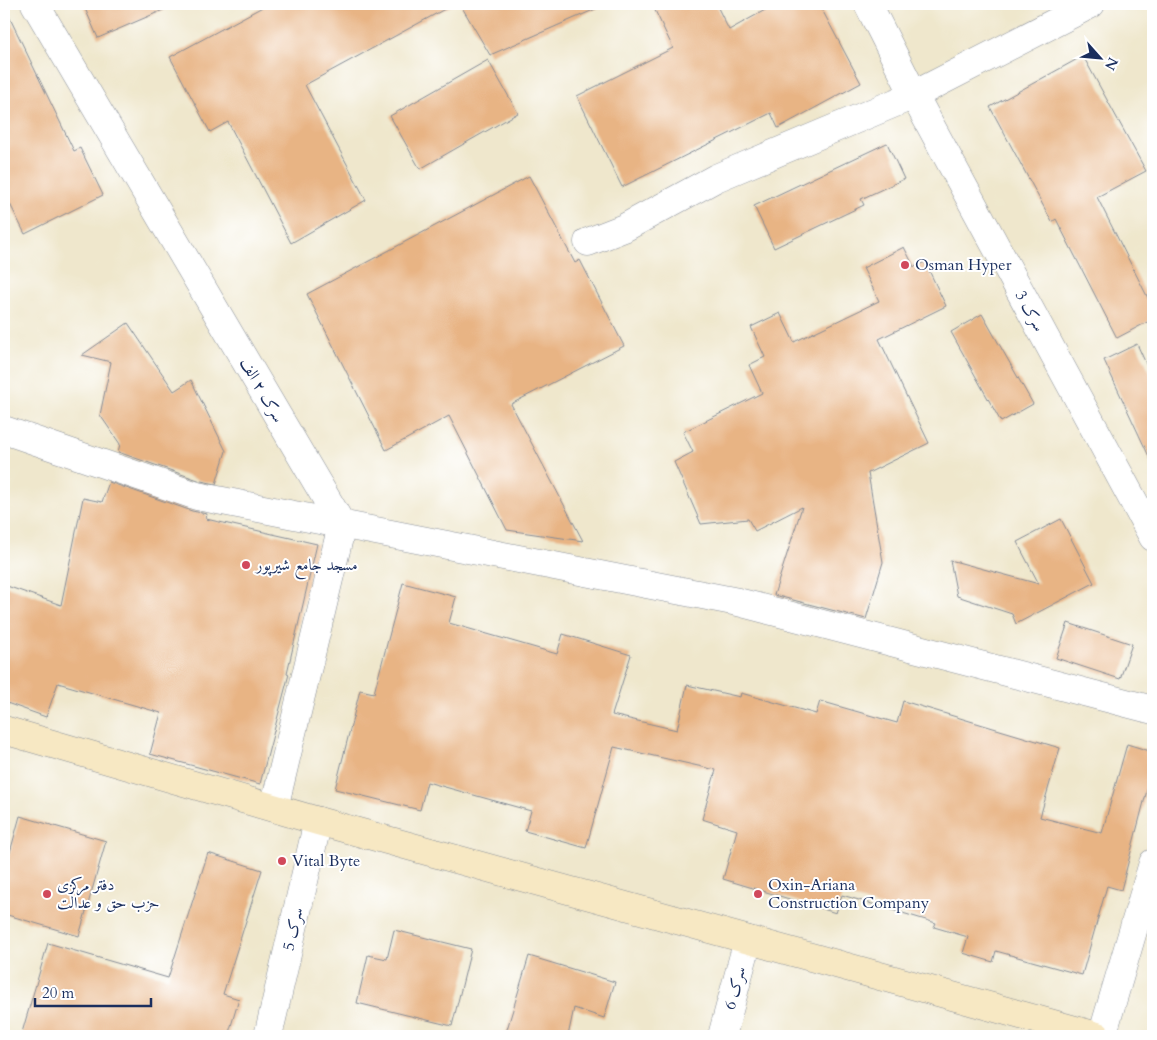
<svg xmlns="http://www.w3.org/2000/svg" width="1157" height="1040" viewBox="0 0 1157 1040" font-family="Cardo,Amiri,serif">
<rect width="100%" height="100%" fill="#fff"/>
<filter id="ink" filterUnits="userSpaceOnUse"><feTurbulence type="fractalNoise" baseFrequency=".02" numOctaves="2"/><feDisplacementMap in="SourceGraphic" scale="10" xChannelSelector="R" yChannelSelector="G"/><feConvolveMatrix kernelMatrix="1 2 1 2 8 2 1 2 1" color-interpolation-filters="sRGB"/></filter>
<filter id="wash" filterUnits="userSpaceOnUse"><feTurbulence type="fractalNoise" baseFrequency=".0096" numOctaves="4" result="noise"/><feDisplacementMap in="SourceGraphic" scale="20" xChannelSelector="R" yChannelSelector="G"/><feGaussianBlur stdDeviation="1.12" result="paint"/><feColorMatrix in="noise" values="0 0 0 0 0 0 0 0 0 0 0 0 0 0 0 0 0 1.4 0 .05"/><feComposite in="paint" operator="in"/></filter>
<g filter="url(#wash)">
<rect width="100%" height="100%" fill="#efe7cc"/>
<g id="blocks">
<path fill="#e8b484" d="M83 4H177L98 38Z
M268 4H454L305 85 366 200 291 243 228 122 210 132 170 57Z
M460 4H607L490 55Z
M652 4H716L729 30 776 4H819L861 83 778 128 771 113 622 187 577 96 673 48Z
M4 6 74 151 80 148 103 195 25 234 4 192Z
M1083 56 1146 171 1097 197 1153 308V319L1117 338 1056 219 1052 222 990 107Z
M488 60 518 113 420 169 390 116Z
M887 143 904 179 861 199 864 205 774 248 754 206Z
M529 176 575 263 580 260 624 346 511 404 583 541 507 530 449 416 386 450 307 294Z
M904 247 914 267 925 262 946 306 879 339 929 443 868 473 883 562 866 619 774 595 802 507 755 531 748 519 701 524 674 462 693 452 683 432 762 393 749 365 765 357 751 327 780 313 794 342 879 301 863 268Z
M982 314 1033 404 1001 422 951 332Z
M128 323 174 391 191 380 226 451 216 484 201 481 118 452 120 444 100 415 111 362 82 355Z
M1137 344 1153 379V465L1104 360Z
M109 482 192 511 207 514 206 519 317 544 287 673 289 674 260 784 150 754 161 713 58 683 46 717 4 702V585L61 605 83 498 102 502Z
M1061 519 1094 583 1016 624 1012 614 957 596 950 560 1039 584 1017 542Z
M403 583 456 597 449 623 557 654 563 634 631 655 612 715 677 730 687 685 740 697 741 693 816 714 820 701 897 723 903 701 1060 748 1040 817 1102 833 1127 744 1153 752V767L1121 890 1107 886 1082 975 996 951 993 962 963 953 968 937 934 927 936 923 842 895 836 913 723 879 737 830 702 819 716 770 614 747 586 848 525 831 531 811 427 782 420 810 335 789 360 690 374 693Z
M1068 623 1132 644 1120 679 1056 658Z
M20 816 106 841 79 936 4 914V874Z
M208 853 262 870 223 994 239 999 228 1036H21L48 943 168 978Z
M394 930 471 949 452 1026 357 1003 368 955 387 959Z
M529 956 615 982 604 1018 574 1008 568 1036H505Z"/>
</g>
</g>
<g filter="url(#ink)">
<use href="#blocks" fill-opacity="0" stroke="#858b95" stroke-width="1"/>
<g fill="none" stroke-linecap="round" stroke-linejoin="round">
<g stroke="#858b95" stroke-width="29">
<path id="street" d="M35 4 342 525 274 808
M868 4 914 95 1153 537
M588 242 624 228 716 178 914 95 1091 4
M4 430 197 496 738 602 1153 710
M268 1036 318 821
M722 1036 748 940
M1102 1036 1153 863"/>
</g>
<g stroke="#858b95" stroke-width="29">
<path id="secondary" d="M4 730 318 821 1097 1036"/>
</g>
<use href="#street" stroke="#fff" stroke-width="28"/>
<use href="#secondary" stroke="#f7e8c3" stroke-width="28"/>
</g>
</g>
<g fill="#d1495b" stroke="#fff" stroke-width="2">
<circle cx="905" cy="265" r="5"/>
<circle cx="246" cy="565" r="5"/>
<circle cx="282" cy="861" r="5"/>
<circle cx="47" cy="894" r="5"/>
<circle cx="758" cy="894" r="5"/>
</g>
<g text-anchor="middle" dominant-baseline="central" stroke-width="4" stroke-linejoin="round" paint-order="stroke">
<g font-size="16" fill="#1b2f5e" stroke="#fff" text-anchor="start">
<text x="915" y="265">Osman Hyper</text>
<text x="256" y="565">مسجد جامع شیرپور</text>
<text x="292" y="861">Vital Byte</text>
<text x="57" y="885">دفتر مرکزی<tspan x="57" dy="18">حزب حق و عدالت</tspan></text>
<text x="768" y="885">Oxin-Ariana<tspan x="768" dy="18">Construction Company</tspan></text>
</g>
<g font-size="16" fill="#1b2f5e" stroke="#fff">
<text transform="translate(1030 311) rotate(61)">سرک 3</text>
<text transform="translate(262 390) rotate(60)">سرک ۲ الف</text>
<text transform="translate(293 929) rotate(-77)">سرک 5</text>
<text transform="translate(735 988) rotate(-75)">سرک 6</text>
</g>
</g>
<rect width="1157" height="1040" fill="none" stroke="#fff" stroke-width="20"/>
<g transform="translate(1100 58) rotate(117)" stroke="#ffffff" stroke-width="4" paint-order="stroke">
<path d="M0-4L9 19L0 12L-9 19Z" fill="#1b2f5e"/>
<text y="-8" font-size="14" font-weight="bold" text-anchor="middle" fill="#1b2f5e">N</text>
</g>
<path d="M35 998v8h116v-8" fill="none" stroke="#1b2f5e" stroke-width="2.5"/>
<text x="42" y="998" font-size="15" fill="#1b2f5e" stroke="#ffffff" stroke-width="4" paint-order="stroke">20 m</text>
</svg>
